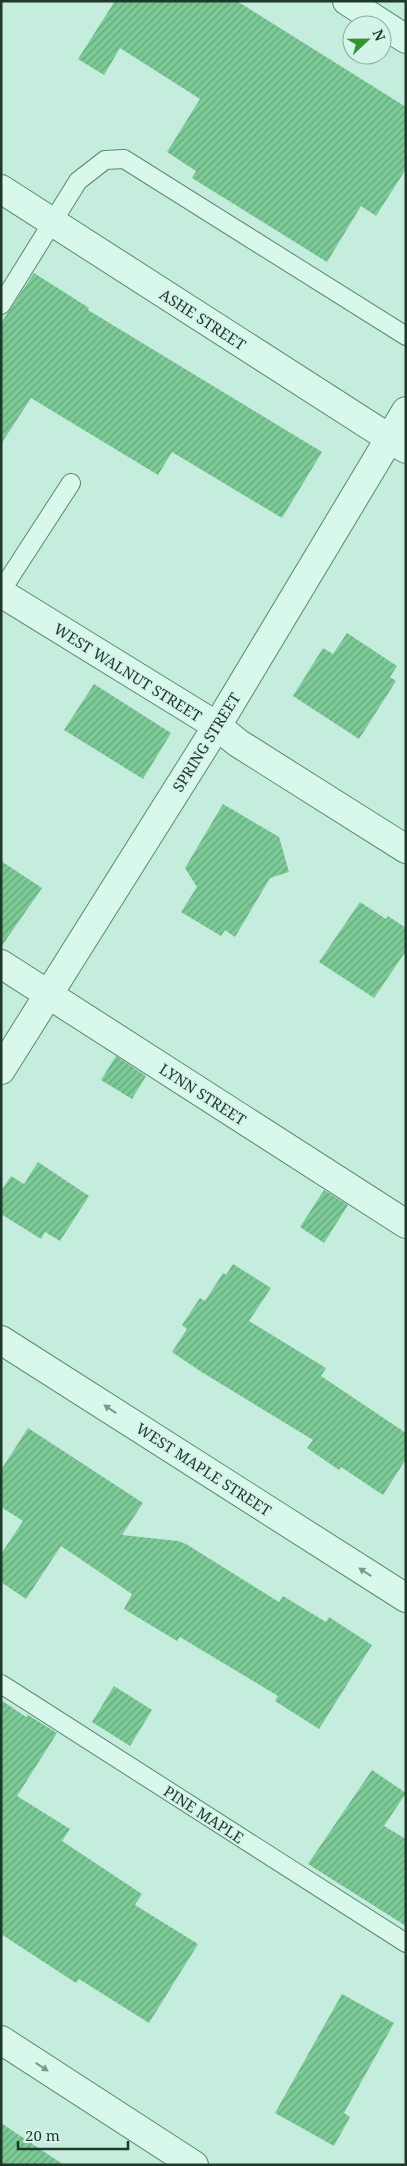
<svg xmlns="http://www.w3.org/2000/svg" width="407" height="2166" viewBox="0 0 407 2166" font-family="'Noto Serif',serif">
<defs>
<pattern id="building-hatch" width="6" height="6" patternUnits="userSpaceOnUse" patternTransform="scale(1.25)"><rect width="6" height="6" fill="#7cca97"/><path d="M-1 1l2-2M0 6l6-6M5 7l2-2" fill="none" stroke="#65a57b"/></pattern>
</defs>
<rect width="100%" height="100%" fill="#c5edde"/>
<path fill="url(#building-hatch)" d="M115 1H237L406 107V169L376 216 361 206 327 262 192 178 196 171 167 152 200 99 120 48 104 75 78 59Z
M34 273 89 308 88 310 322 452 282 518 172 452 158 475 31 398 1 444V323Z
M347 633 397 666 390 677 396 681 359 739 293 696 323 648 333 654Z
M94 684 171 733 143 779 64 730Z
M223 804 279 837 289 872 270 878 235 937 225 930 221 936 181 912 197 887 185 868Z
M1 861 42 888 1 947Z
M360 902 386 919 388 916 406 928V951L374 998 319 962Z
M116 1056 146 1076 132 1099 101 1080Z
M38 1162 89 1196 60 1241 45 1232 41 1239 1 1214V1191L11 1176 24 1184Z
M324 1190 348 1205 324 1243 300 1227Z
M233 1264 271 1288 249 1321 326 1368 321 1376 406 1433V1459L383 1495 341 1467 339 1470 307 1448 313 1440 200 1371 172 1352 187 1329 182 1325 200 1298 205 1301 223 1273 226 1275Z
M28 1428 143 1503 122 1535 178 1541 186 1544 279 1602 283 1596 326 1622 329 1617 372 1645 319 1729 275 1701 278 1696 180 1637 177 1641 124 1609 132 1594 61 1546 26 1599 1 1582V1554L23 1521 1 1507V1470Z
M114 1686 152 1710 130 1746 92 1722Z
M1 1700 26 1717 28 1715 57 1733 17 1796 70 1829 62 1841 142 1894 135 1905 198 1944 149 2023 79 1979 76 1983 1 1934Z
M372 1770 406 1793 384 1826 406 1839V1926L308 1864Z
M342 1994 394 2023 344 2113 350 2117 334 2146 275 2113Z
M1 2123 64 2165H1Z"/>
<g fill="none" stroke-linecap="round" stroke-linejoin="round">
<g stroke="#5c8770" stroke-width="20">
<path id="lane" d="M1 305 78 181 105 160 124 159 406 336
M1 591 71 483
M1 1684 406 1943"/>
</g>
<g stroke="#5c8770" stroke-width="30">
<path id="street" d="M347 1 406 39
M1 189 406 449
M1 593 217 726 238 743 406 849
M1 964 406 1224
M1 1070 217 726 406 411
M1 1340 406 1598
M1 2040 194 2165"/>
</g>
<use href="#lane" stroke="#d8f8ec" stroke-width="18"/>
<use href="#street" stroke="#d8f8ec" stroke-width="28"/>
</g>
<defs><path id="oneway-solid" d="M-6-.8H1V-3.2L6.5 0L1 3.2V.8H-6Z" transform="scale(1.25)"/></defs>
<g fill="#7c988a">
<use href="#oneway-solid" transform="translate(110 1409) rotate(-147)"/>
<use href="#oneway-solid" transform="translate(365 1572) rotate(-147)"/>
<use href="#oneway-solid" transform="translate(42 2067) rotate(33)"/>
</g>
<g text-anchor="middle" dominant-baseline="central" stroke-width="4" stroke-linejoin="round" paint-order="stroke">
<g font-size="15" fill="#1f3829" stroke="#d4f4e9">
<text transform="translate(203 319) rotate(33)">ASHE STREET</text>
<text transform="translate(128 672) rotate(32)">WEST WALNUT STREET</text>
<text transform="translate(206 742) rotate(-58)">SPRING STREET</text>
<text transform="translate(203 1094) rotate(33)">LYNN STREET</text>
<text transform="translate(204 1469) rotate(33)">WEST MAPLE STREET</text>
<text transform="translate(204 1814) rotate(33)">PINE MAPLE</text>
</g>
</g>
<rect width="407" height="2166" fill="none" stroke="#1f3829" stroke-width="5"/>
<g transform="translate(367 40) rotate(68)"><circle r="24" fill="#d4f4e9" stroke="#8ca99c"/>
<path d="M0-4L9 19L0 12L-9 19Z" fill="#35942d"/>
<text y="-8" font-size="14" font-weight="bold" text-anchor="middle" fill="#1f3829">N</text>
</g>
<path d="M18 2141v8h110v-8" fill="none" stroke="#1f3829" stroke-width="2.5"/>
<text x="25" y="2141" font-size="15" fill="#1f3829" stroke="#d4f4e9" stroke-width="4" paint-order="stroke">20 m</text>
</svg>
